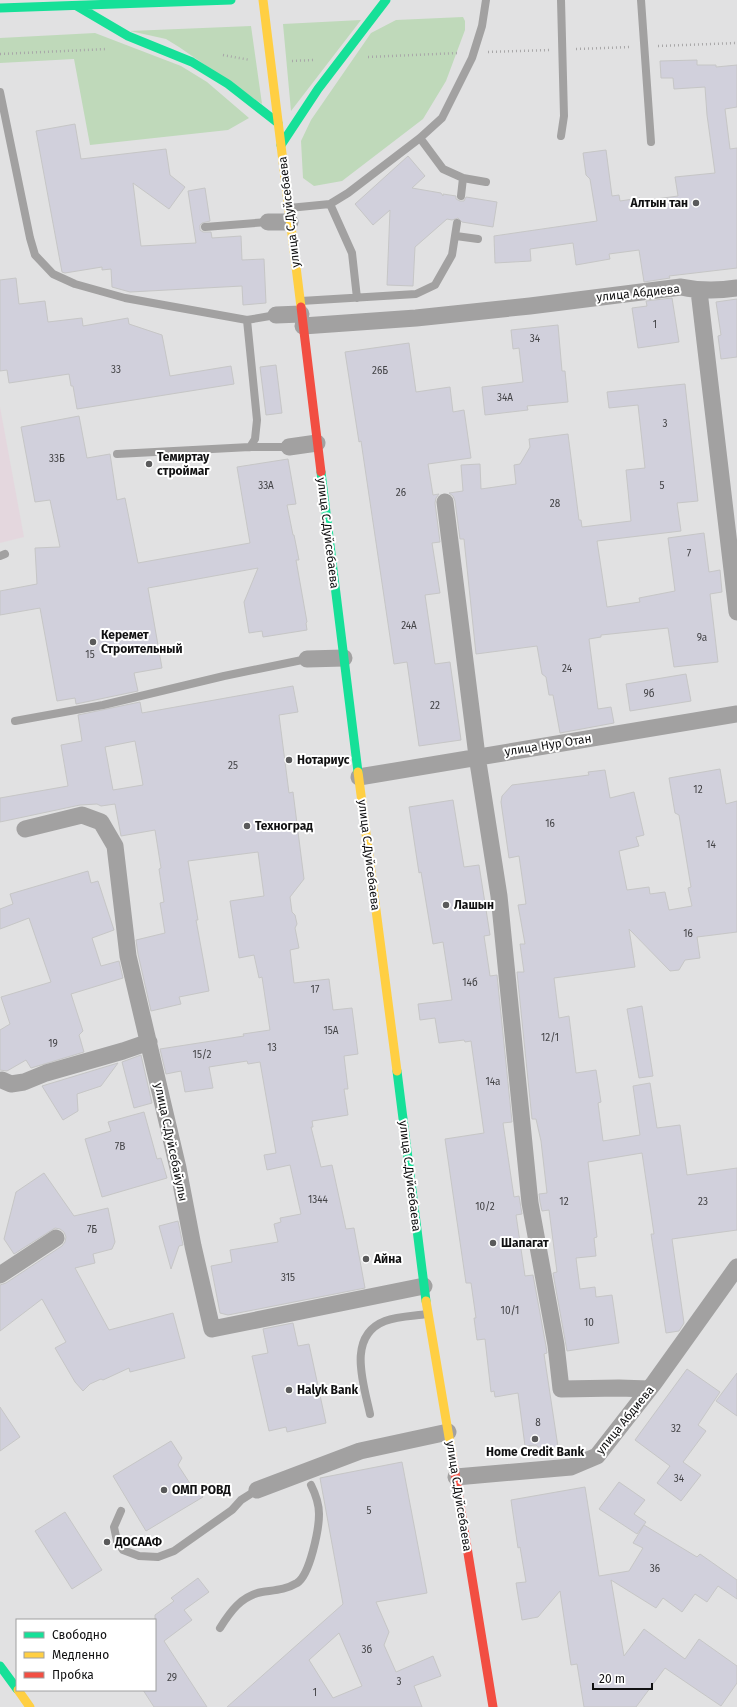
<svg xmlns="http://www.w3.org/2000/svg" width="737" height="1707" viewBox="0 0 737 1707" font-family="'Fira Sans',sans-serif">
<rect width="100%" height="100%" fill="#e1e1e2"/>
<path fill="#e4d7de" d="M0 407 24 537 0 543Z"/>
<path fill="#bfd9ba" d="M463 17 465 21V30L446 81 423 119 342 181 314 186 303 178 301 141 311 120 371 33 396 20Z
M361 20 291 111 283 24Z
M251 26 262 104 179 47 166 39 130 31Z
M95 33 181 66 207 82 249 118 228 130 90 145 74 59 0 63V38Z"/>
<path fill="#d1d0dc" stroke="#c6c6c6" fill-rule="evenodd" d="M697 60V65H716V67L737 65V107L725 109 730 149 737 148V268L669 276 670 278 644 282 639 250 609 254 610 259 576 265 573 243 530 249 531 261 495 263 494 236 597 221 590 179 586 175 583 153 606 150 612 196 619 195 620 201 640 198 641 201 678 196 675 177 715 173 707 115 705 87 674 89 673 78H661L660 61Z
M75 124 81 159 166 149 170 175 185 187 169 209 133 183 141 246 196 243 188 191 205 188 210 221 202 223 200 225V230L203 232H211L212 238 241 236 242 260 264 259 266 303 243 305 242 286 130 292 112 287 111 269 102 270V267L65 273 62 272 36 131Z
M408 156 425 176 412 188 441 193 443 196V194L456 196V199L460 201H464L466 197 497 202 493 227 462 222 458 218 452 220 447 219 415 247 413 286 387 285 390 210 373 225 355 204Z
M16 278 19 304 45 301 48 322 82 318 83 326 128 318 129 324 162 335 170 376 231 366 234 384 77 409 73 386H71L69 374 9 383 7 370 0 371V280Z
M672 298 679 342 638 348 632 308 647 306 646 301Z
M737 299V357L721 359 718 336 721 335 716 302Z
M558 325 562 371H565L568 402 527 406 528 410 485 415 482 387 523 382 519 348 513 349 511 330Z
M409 343 416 392 450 387 453 412 464 410 471 458 428 464 433 495 439 494 436 498 435 503 440 542 432 543 440 593 425 595 435 664 450 662 461 740 419 746 407 662 394 664 361 441 359 442 345 352Z
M276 365 282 413 266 415 260 367Z
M685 384 698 501 677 503 681 531 597 541 607 607 640 602 639 598 675 591 668 538 704 533 709 572 720 570 722 592 710 594 718 662 674 667 668 628 601 635V637L589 639 598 709 611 707 614 723 560 733 553 695H549L546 677 542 674 537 646 476 654 464 539H460L455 501 453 496 449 493 463 491 461 465 480 464 481 489 516 484 514 465 520 464 530 447 529 439 568 434 579 520H581L582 527 631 521 626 470 645 468 638 405 609 408 607 392Z
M79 416 87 458 110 454 117 500 125 498 138 563 250 543 237 467 288 459 296 504 287 505 293 535H294L299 560H296L307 622 306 623 307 630 263 637 262 631 249 633 244 602 258 568 148 588 162 668 134 673 138 691 76 704 75 698 57 701 40 608 0 615V591L37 584 35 548 60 547 50 500 35 502 21 427Z
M686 674 691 701 630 711 626 684Z
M293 686 298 712 279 715 289 793 293 792 304 879 290 897 292 912 295 915 297 924 295 928 299 948 290 950 294 983 329 979 333 1010 352 1008 358 1054 344 1056 348 1089H344L348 1115 312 1121 313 1127H311L321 1167 332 1165 346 1229 354 1228 365 1288 228 1315 220 1313 211 1266 232 1262 230 1250 278 1242 274 1224 281 1222 280 1218 301 1214 290 1165 267 1170 264 1155 276 1153 260 1062 248 1064 247 1061 209 1067 213 1088 185 1092 181 1071 166 1074 160 1049 244 1036 243 1034 270 1030 262 977 259 978 254 955 239 958 230 901 264 896 258 852 188 861 198 920H196L209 991 179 997 181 1004 151 1011 138 954 136 940 165 933 160 903 164 902 159 869 161 868 155 830 121 836 115 804 101 806 97 804 80 805 0 822V798L68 786 61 745 82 741 78 715 140 702 142 713ZM135 741 143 785 113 790 105 747Z
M720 769 726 804 737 801V932L697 937 700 958 685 960 679 970 670 971 629 929 635 967 554 978 559 1018 569 1016 576 1073 596 1070 601 1102 598 1103 603 1141 640 1135 633 1086 650 1083 657 1128 680 1125 687 1175 737 1168V1230L672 1239 684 1323 679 1331 666 1333 651 1234H654L642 1153 588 1162 597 1237 594 1238 596 1256 576 1258 580 1289 595 1287 596 1297 612 1295 619 1343 567 1351 553 1273 557 1272 549 1210 542 1211 540 1202 539 1194 547 1193 541 1141 536 1119H532L517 972H524L520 944H525L518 905 526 904 519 856 509 858 501 802 502 796 512 785 589 775 588 772 605 770 610 798 634 792 644 835 636 837 639 846 619 851 627 890 649 887 650 894 665 892 669 910 692 906 688 888 691 887 679 815 675 813 669 778Z
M453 800 464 867 479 865 490 935 484 936 490 976 497 975 512 1122 503 1123 514 1197 519 1196 522 1214 516 1215 525 1276 533 1275 546 1346 547 1353 544 1354 558 1447 541 1449 536 1445 525 1446 518 1393 495 1397 494 1391 491 1392 485 1339 477 1340 474 1318H476L471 1283H466L445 1139 484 1133 471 1041 465 1042 464 1040 439 1043 435 1018 420 1020 418 1004 452 1000 443 942 433 944 421 872 419 873 409 807Z
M88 871 91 883 98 881 114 930 92 938 101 966 119 961 123 978 71 994 83 1031 79 1035 84 1052 31 1068 26 1060 7 1071 0 1070V1030L10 1024 1 997 51 982 29 918 0 929V909L13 904 10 894Z
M642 1006 653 1076 639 1078 627 1009Z
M141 1055 152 1103 134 1108 122 1062Z
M118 1063 101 1086 77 1094 78 1111 63 1120 42 1086Z
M144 1112 157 1159 161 1158 167 1178 102 1197 85 1139 111 1131 108 1122Z
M44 1173 74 1216 108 1208 115 1242 112 1249 93 1254 95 1263 75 1268 109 1330 173 1313 185 1358 130 1372 129 1368 103 1380 101 1379 90 1384 83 1391 75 1382 55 1348 66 1342 42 1299 0 1331V1285L6 1283 62 1246 65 1242 66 1237 64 1232 60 1229 55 1228 14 1254 4 1239 16 1192Z
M178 1221 183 1245 179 1246 171 1269 159 1226Z
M293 1323 298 1346 309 1344 326 1423 287 1432 286 1427 269 1431 252 1356 268 1353 263 1329Z
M687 1369 720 1392 698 1425 706 1431 683 1462 701 1475 681 1501 657 1483 670 1466 635 1440Z
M737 1373V1416L716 1401Z
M0 1407 20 1437 0 1451Z
M171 1441 182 1458 178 1465 191 1485 195 1483 203 1497 146 1531 113 1476Z
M402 1462 427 1593 376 1602 389 1632 384 1645 396 1672 433 1656 441 1676 414 1686 422 1707H227L343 1604 320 1478ZM339 1633 362 1686 333 1698 309 1660Z
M619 1482 645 1500 634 1514 646 1522 637 1534 599 1509Z
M585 1487 599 1576 629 1571 643 1548 633 1543 644 1525 697 1557 700 1554 737 1580V1599L718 1586 707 1602 695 1594 682 1612 663 1598 656 1608 611 1580 624 1656 644 1629 685 1659 699 1639 737 1666V1683L721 1706 665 1668 636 1707H584L577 1664 571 1665 560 1591 538 1617 522 1620 516 1583 526 1582 520 1547 518 1548 511 1500Z
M65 1512 102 1570 72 1589 35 1531Z
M198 1578 209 1592 184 1610 192 1620 164 1641 207 1707H154L143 1690H155V1615L174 1601 171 1598Z"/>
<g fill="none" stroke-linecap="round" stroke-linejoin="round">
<path stroke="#a8a7a8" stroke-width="2.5" stroke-dasharray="1 3" stroke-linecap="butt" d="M658 46 737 43
M576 49 631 47
M488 52 549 50
M0 54 107 49
M223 55 250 60
M368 57 459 53
M292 61 313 60"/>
<path stroke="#a2a1a1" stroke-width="8" d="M641 0 651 142
M0 92 30 238 35 255 53 274 75 284 125 298 247 320 276 315
M561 136 564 116 561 0
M420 138 443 169 463 178 486 182
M461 196 463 178
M330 204 352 253 357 298
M289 208 330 204 348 193 420 138 442 118 472 58 482 26 486 0
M205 227 268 222
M456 236 478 239
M301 301 416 294 435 285 452 255 457 223
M247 320 257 420 255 439 250 447
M117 454 250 447H289
M0 556 5 554
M15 721 103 705 224 676 307 659
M370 1414C364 1385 346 1336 385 1321 398 1316 413 1316 427 1314
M121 1511 114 1527 117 1541 123 1550 139 1556 158 1557 174 1551 232 1510 241 1500 257 1490
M220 1628C230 1612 241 1596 262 1592 275 1590 285 1590 297 1583 310 1575 319 1529 319 1514 319 1505 315 1493 311 1485"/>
<path stroke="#a2a1a1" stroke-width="17" d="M268 222H290
M699 291 737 612
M276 315 301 314
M303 326 416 318 530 306 681 287C700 291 717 291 737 288
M289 447 317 443
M445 502 477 756 499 896 530 1203 556 1345 561 1389 619 1388 649 1389
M307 659 344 658
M359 777 737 714
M25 829 82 815 101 822 115 846 128 956 178 1168 193 1246 212 1329 424 1286
M2 1080 11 1084 24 1082 46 1073 123 1051 149 1042
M0 1275 56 1238
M456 1477 571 1467 597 1456 654 1383 737 1267
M257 1490 360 1451 448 1432"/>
<path stroke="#16e098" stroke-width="9" d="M77 6 128 36 192 62 228 84 278 123
M0 8 231 0
M281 145 318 89 386 0
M321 472 358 772
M397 1071 426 1301
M0 1666 17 1689"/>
<path stroke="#ffcf43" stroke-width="9" d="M263 0 301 307
M358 772 397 1071
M426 1301 452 1455
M18 1690 30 1707"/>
<path stroke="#f24e42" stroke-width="9" d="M301 307 321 472
M452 1455 493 1707"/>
</g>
<g fill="#5a5a5b" stroke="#fff" stroke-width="1.5">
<circle cx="696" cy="203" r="4"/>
<circle cx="149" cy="464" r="4"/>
<circle cx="93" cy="642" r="4"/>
<circle cx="289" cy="760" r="4"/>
<circle cx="247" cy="826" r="4"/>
<circle cx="446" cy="905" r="4"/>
<circle cx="493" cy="1243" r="4"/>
<circle cx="366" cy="1259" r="4"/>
<circle cx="289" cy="1390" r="4"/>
<circle cx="535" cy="1439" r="4"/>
<circle cx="164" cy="1490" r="4"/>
<circle cx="107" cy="1542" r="4"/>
</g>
<g text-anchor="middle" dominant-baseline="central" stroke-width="4" stroke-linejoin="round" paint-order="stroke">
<g font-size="10" fill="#434346">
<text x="655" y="325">1</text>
<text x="535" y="339">34</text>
<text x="116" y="370">33</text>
<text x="380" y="371">26Б</text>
<text x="505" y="398">34А</text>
<text x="665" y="424">3</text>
<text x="57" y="459">33Б</text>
<text x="266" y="486">33А</text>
<text x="662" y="486">5</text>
<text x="401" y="493">26</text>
<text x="555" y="504">28</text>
<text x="689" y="554">7</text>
<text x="409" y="626">24А</text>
<text x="702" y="638">9а</text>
<text x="90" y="655">15</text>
<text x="567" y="669">24</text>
<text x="649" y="694">9б</text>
<text x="435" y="706">22</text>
<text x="233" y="766">25</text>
<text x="698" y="790">12</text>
<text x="550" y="824">16</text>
<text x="711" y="845">14</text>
<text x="688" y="934">16</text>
<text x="470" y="983">14б</text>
<text x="315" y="990">17</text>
<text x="331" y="1031">15А</text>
<text x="550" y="1038">12/1</text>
<text x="53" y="1044">19</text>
<text x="272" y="1048">13</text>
<text x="202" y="1055">15/2</text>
<text x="493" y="1082">14а</text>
<text x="120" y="1147">7В</text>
<text x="318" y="1200">1344</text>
<text x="564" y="1202">12</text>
<text x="703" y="1202">23</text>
<text x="485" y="1207">10/2</text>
<text x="92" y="1230">7Б</text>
<text x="288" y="1278">315</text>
<text x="510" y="1311">10/1</text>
<text x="589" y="1323">10</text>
<text x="538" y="1423">8</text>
<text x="676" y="1429">32</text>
<text x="679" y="1479">34</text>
<text x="369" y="1511">5</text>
<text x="655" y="1569">36</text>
<text x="367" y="1650">3б</text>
<text x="172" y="1678">29</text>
<text x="399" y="1682">3</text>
<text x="315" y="1693">1</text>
</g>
<g font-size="12" font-weight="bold" fill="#111112" stroke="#fff" text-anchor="start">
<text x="688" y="203" text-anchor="end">Алтын тан</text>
<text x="157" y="457">Темиртау<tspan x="157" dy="14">строймаг</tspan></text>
<text x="101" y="635">Керемет<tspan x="101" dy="14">Строительный</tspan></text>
<text x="297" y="760">Нотариус</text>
<text x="255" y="826">Техноград</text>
<text x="454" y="905">Лашын</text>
<text x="501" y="1243">Шапагат</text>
<text x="374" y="1259">Айна</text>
<text x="297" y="1390">Halyk Bank</text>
<text x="535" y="1452" text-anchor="middle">Home Credit Bank</text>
<text x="172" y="1490">ОМП РОВД</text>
<text x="115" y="1542">ДОСААФ</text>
</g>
<g font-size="12" fill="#111112" stroke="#fff">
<text transform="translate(289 212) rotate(-97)">улица С.Дуйсебаева</text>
<text transform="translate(638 293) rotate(-6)">улица Абдиева</text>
<text transform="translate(328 533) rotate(83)">улица С.Дуйсебаева</text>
<text transform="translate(548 745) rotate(-9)">улица Нур Отан</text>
<text transform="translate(369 855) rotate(83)">улица С.Дуйсебаева</text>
<text transform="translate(171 1142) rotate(78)">улица С.Дуйсебайулы</text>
<text transform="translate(410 1176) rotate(83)">улица С.Дуйсебаева</text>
<text transform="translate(625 1420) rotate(-51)">улица Абдиева</text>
<text transform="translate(459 1496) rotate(81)">улица С.Дуйсебаева</text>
</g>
</g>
<rect x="16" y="1619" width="140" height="72" fill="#ffffff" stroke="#a0a0a0"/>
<rect x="24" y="1632" width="20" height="6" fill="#16e098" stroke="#a0a0a0"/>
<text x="52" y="1639" font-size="12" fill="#111112">Свободно</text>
<rect x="24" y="1652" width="20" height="6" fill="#ffcf43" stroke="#a0a0a0"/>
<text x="52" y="1659" font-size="12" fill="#111112">Медленно</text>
<rect x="24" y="1672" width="20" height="6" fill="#f24e42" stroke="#a0a0a0"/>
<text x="52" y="1679" font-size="12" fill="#111112">Пробка</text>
<path d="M593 1683v6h59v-6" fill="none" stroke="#111112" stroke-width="2"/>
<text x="599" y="1683" font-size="12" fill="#111112" stroke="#ffffff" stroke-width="3" paint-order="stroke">20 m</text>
</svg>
